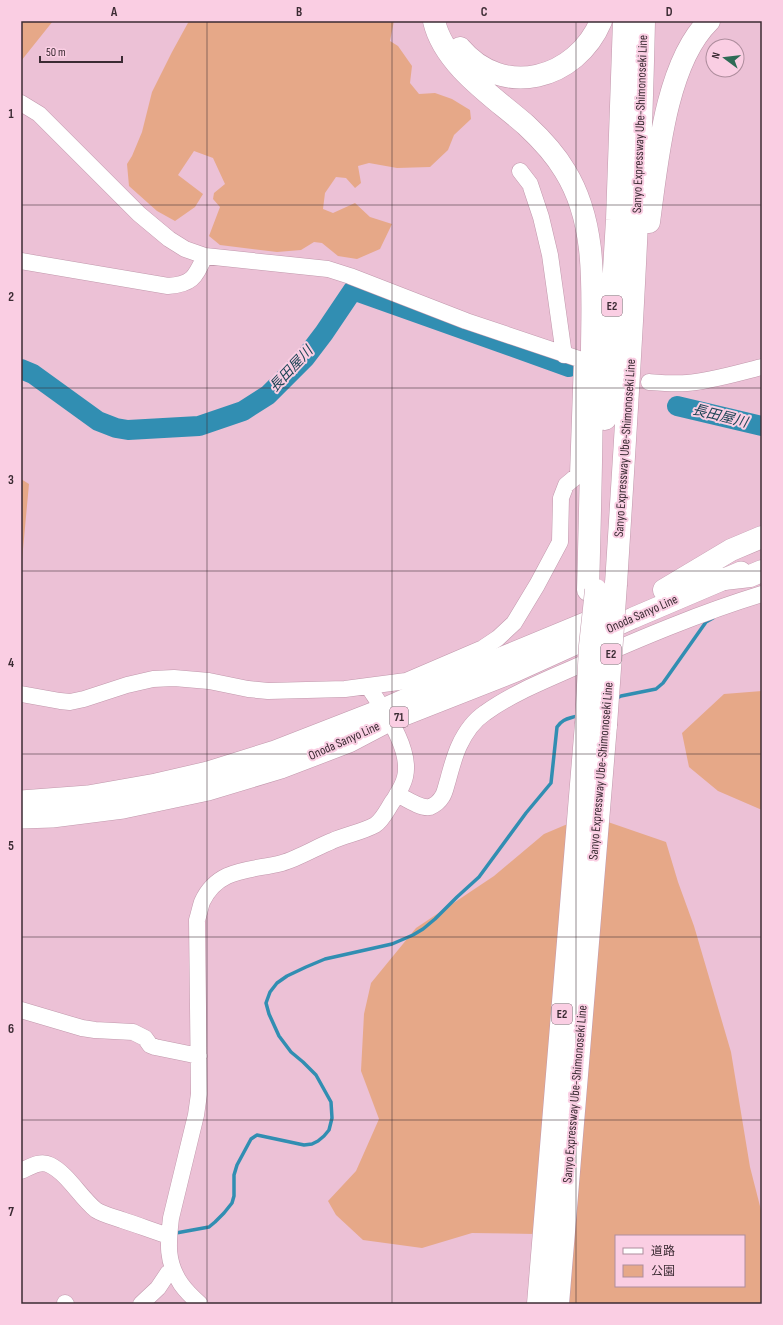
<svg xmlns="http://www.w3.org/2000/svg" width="783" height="1325" viewBox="0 0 783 1325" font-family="'Sofia Sans Condensed','Noto Sans JP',sans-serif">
<rect width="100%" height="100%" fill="#ecc1d6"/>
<path fill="#e6a888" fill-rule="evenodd" d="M21 21H53L21 61Z
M189 21H394L390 41 398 46 412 66 410 83 419 94 435 93 452 99 470 110 471 119 454 135 448 150 430 167 397 168 369 163 358 166 361 183 355 188 346 178 336 177 325 193 323 209 333 213 355 203 370 217 392 224 380 249 357 259 338 256 322 243 314 242 301 250 277 252 220 245 209 236 220 207 213 199 214 193 225 184 213 158 194 151 178 175 203 194 195 207 175 221 157 211 129 186 127 164 132 156 142 132 152 92 172 52Z
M21 479 29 484 21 571Z
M762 691V810L718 791 689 767 682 733 724 694Z
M577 820 605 821 666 842 678 882 694 926 731 1052 750 1167 762 1214V1304H539L535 1234 472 1233 422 1248 363 1240 336 1215 328 1201 356 1171 379 1119 361 1071 364 1014 371 983 416 928 494 876 544 834ZM616 1236H744V1286H616Z"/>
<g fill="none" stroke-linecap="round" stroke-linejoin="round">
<path stroke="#318eb2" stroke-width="3.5" d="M615 699 621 696 656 689 663 683 706 622 713 618
M176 1233 209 1227 215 1222 224 1213 232 1203 234 1196V1175L237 1165 251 1139 257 1135 304 1145 312 1144 318 1141 324 1136 329 1130 332 1118 331 1102 316 1075 303 1062 291 1052 279 1036 269 1014 266 1003 270 992 277 983 287 976 306 967 325 959 392 944 413 935 423 929 435 919 457 897 479 877 526 813 551 783 557 727C563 718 569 719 579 715"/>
<path stroke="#318eb2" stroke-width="20" d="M21 369 33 374 98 421 116 428 128 430 199 426 243 411 268 395 305 358 324 333 353 290 569 367
M677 406 762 426"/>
<g stroke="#c198ac" stroke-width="17">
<path id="minor" d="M21 103 39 114 139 214 169 239 185 249 205 256 328 269 350 276 466 321 582 360 578 475 566 485 561 498 560 542 537 585 514 623 498 638 483 648 406 681 345 689 268 691 248 689 209 681 174 678 153 679 127 685 84 699 70 702 60 701 21 694
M520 171 530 184 541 217 550 255 564 355
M21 261 168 286C193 284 195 277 205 256
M649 382C662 383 674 384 687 383 712 381 737 373 762 367
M397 794C405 798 421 809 430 807 435 805 439 802 442 797 445 793 446 786 448 780 451 769 454 757 459 746 465 733 473 721 485 713 514 692 549 679 582 664 641 638 700 613 762 594
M21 1010 82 1028 95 1030 133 1032 145 1038 150 1045 155 1047 199 1056
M21 1171C30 1167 40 1160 50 1165 68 1174 80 1197 96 1210 104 1215 114 1217 122 1220 138 1225 153 1231 169 1236
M65 1303 66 1304
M141 1304 158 1288 168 1273 173 1270
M200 1304C193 1298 186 1291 181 1284 166 1262 168 1243 171 1218L196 1115 199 1094 197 920C199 914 200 908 202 902 218 867 251 871 282 863 297 859 317 847 332 841 346 835 362 832 375 825 383 820 388 808 393 801 398 793 403 786 405 777 412 748 383 710 368 686"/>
</g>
<g stroke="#c198ac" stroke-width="22">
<path id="major" d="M21 801 88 796 156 784 208 772 275 751 383 709 476 668 607 614
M21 818 52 817 123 808 208 790 281 768 349 742 389 721 516 671 633 618 741 572"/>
</g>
<g stroke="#c198ac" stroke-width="23">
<path id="highway" d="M434 21C444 65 494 97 526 125 540 138 555 154 565 171 601 229 591 304 592 370 592 444 590 517 588 590
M460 48C503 99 576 80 601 21
M649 222C657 164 665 64 709 21
M605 419 617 220 624 21
M724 579 750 576 762 571
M616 584C628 396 640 209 644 21
M664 590 731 550 762 537
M538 1304 586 724
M558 1304 606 725"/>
</g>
<use href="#minor" stroke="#fff" stroke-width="16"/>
<use href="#major" stroke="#fff" stroke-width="21"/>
<use href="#highway" stroke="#fff" stroke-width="22"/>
<g stroke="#c198ac" stroke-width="23" stroke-linecap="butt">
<path id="highway-bridge" d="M586 724 590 646 596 590
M606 725 616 584"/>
</g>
<use href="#highway-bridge" stroke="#fff" stroke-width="22"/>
</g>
<path fill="none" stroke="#3b2b33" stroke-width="1" stroke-opacity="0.55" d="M207 21V1304M392 21V1304M576 21V1304M21 205H762M21 388H762M21 571H762M21 754H762M21 937H762M21 1120H762"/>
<g text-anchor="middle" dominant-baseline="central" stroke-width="4" stroke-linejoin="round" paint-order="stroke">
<g fill="#facee3" stroke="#745c68" stroke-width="1">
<rect x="602" y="296" width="20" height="20" rx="3"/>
<rect x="601" y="644" width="20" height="20" rx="3"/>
<rect x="390" y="707" width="18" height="20" rx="3"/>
<rect x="552" y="1004" width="20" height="20" rx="3"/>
</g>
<g font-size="12" font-weight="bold" fill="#3b2b33">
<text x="612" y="306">E2</text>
<text x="611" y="654">E2</text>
<text x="399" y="717">71</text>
<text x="562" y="1014">E2</text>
</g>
<g font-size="13" fill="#3b2b33" stroke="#facee3">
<text transform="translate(640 124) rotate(-88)">Sanyo Expressway Ube-Shimonoseki Line</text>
<text transform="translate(625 448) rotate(-86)">Sanyo Expressway Ube-Shimonoseki Line</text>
<text transform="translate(642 614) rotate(-24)">Onoda Sanyo Line</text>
<text transform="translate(344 741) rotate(-24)">Onoda Sanyo Line</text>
<text transform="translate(601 771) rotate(-85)">Sanyo Expressway Ube-Shimonoseki Line</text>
<text transform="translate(575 1094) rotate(-85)">Sanyo Expressway Ube-Shimonoseki Line</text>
</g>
<g font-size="14" font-style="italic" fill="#1e4556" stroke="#facee3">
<text transform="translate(291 369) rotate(-47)">長田屋川</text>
<text transform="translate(720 416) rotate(14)">長田屋川</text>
</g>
</g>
<rect width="783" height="1325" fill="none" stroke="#facee3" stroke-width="44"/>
<rect x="615" y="1235" width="130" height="52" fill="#facee3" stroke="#ae8d9d"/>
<rect x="623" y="1248" width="20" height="6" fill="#ffffff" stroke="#ae8d9d"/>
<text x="651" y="1255" font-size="12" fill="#3b2b33">道路</text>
<rect x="623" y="1265" width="20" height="12" fill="#e6a888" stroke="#ae8d9d"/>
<text x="651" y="1275" font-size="12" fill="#3b2b33">公園</text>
<g transform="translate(725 58) rotate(285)"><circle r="19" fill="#facee3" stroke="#ae8d9d"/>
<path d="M0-3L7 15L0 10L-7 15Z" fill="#2e6b56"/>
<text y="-6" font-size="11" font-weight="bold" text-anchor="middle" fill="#3b2b33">N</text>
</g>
<path d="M40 56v6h82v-6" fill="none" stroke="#3b2b33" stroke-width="2"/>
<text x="46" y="56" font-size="12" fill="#3b2b33" stroke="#facee3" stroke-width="3" paint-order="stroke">50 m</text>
<rect x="22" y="22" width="739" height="1281" fill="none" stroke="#3b2b33" stroke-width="1.5"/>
<g font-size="13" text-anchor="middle" font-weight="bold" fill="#3b2b33">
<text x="114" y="16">A</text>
<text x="299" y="16">B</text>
<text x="484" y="16">C</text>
<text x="669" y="16">D</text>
<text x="11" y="118">1</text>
<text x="11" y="301">2</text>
<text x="11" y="484">3</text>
<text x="11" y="667">4</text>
<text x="11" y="850">5</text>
<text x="11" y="1033">6</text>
<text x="11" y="1216">7</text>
</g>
</svg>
